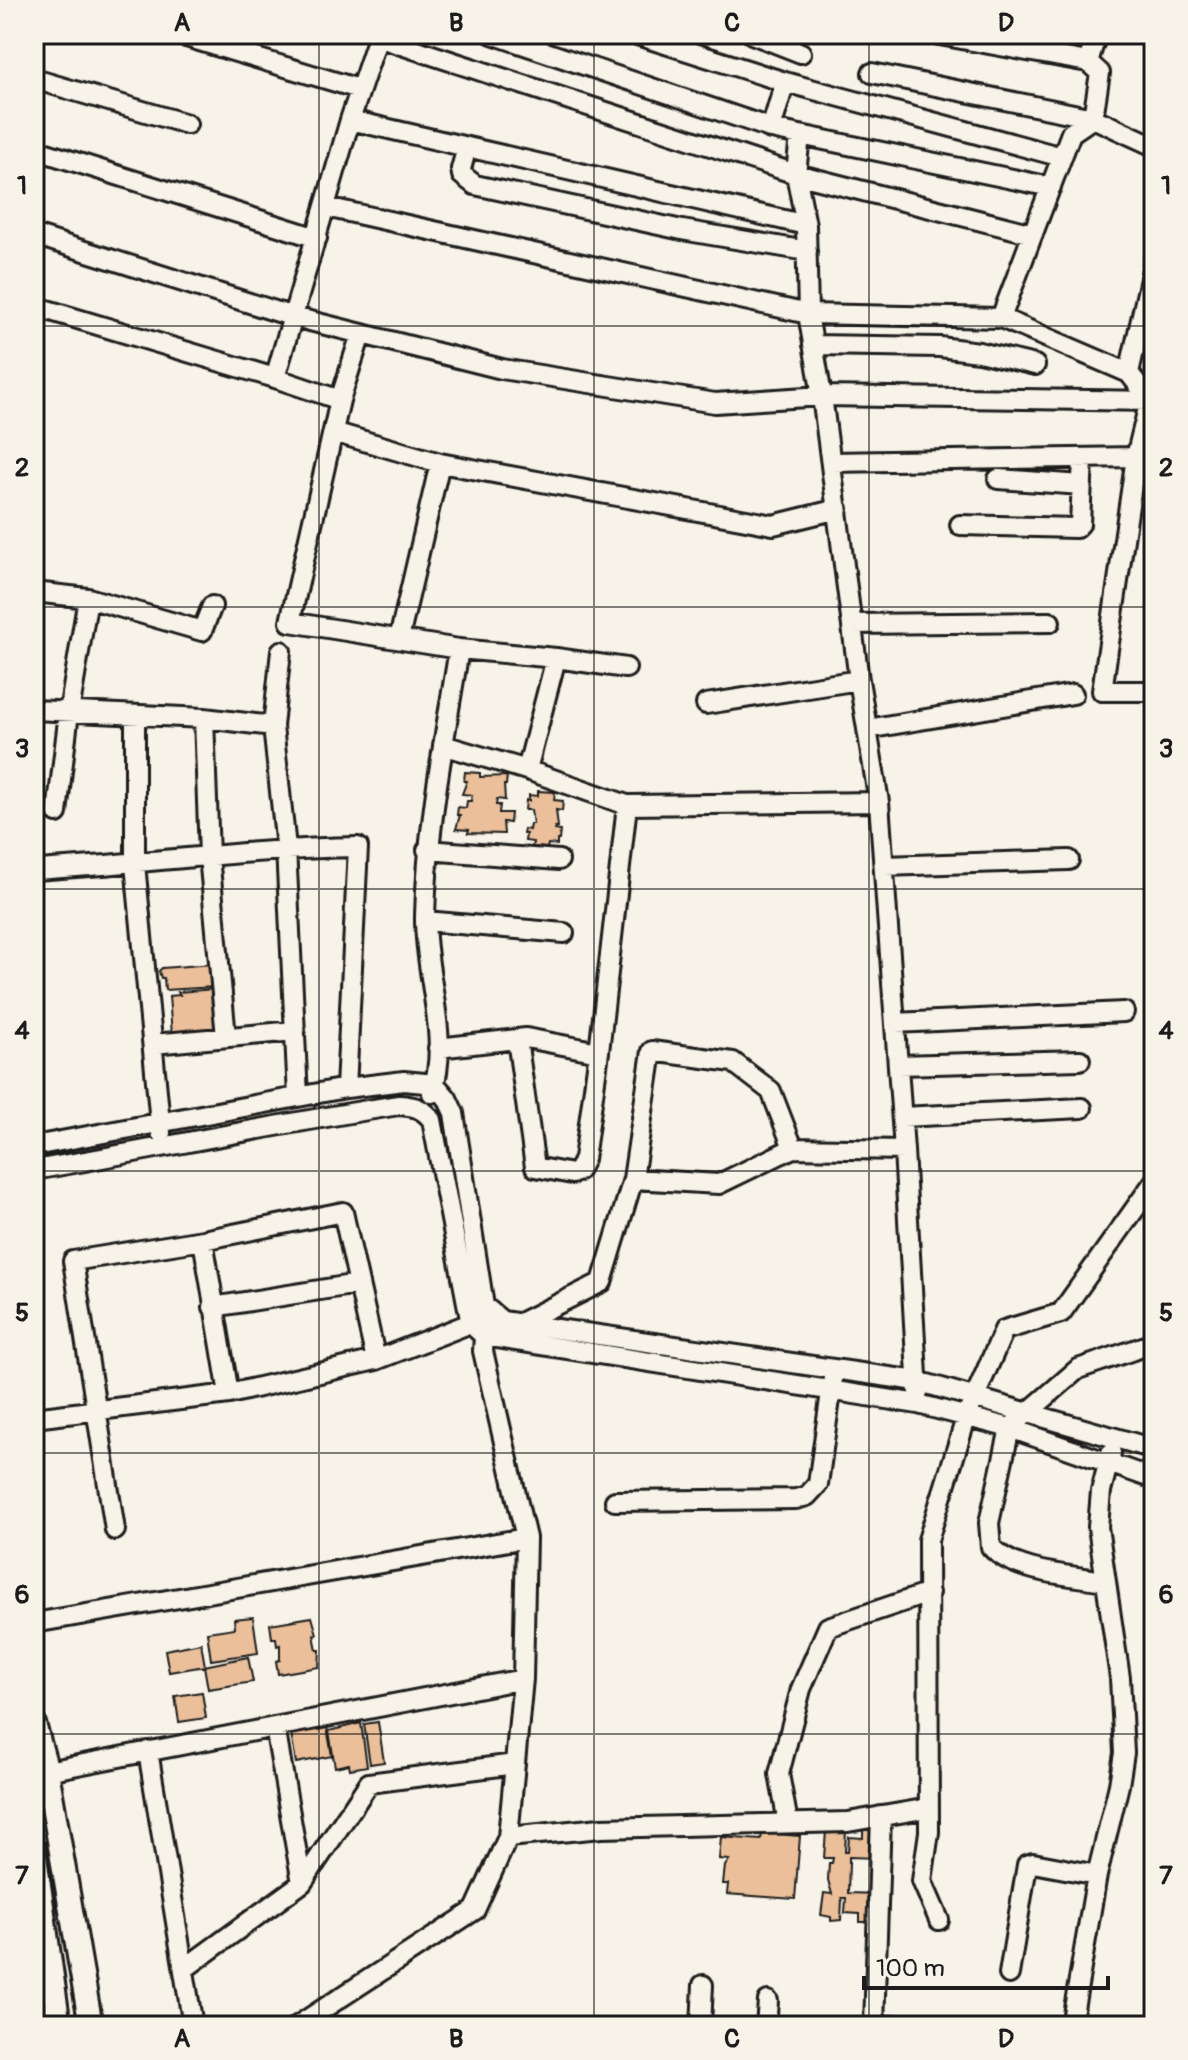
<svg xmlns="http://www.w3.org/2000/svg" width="1188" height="2060" viewBox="0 0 1188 2060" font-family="Pangolin,sans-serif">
<rect width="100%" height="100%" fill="#f7f3e8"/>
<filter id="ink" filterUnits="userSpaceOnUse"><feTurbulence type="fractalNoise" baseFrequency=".0125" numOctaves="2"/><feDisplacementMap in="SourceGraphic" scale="16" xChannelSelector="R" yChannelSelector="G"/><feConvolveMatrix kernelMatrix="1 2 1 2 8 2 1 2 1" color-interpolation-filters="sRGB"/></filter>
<g filter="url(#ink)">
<path fill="#eabf9a" stroke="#1c1c1c" stroke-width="2" d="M465 772 480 773V777L507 776 506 785H504L505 800 497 799 496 805H500L499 813H511L510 823 503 822 504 834 468 833 469 830 456 829 460 815H457L458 807 466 808 467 801H471L472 795 462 794 467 781H464Z
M538 791 555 792 554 800 563 801 562 811 556 810 558 827H555V830L560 831 559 840H557V845L548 844 547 848 532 847 533 842 525 841 526 834H523L524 829 529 830 530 824H533L531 810H525L526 800 529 801V795L538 796Z
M213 964 215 987 165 990 164 978H161L159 971 162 968Z
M215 989 214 1004H216L220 1031 172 1035 169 996 180 995 178 992Z
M253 1617 258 1653 211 1660 207 1632 235 1628 234 1619Z
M312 1617 317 1634 314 1635 317 1650H320L319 1667 278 1674 276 1661 280 1660V1645L277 1646 276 1638H272L270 1624Z
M201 1643 205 1666 169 1672 165 1650Z
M248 1657 253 1682 208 1689 204 1666Z
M202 1692 206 1718 179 1722 175 1696Z
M378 1722 384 1762 370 1764 364 1724Z
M361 1723 367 1766 350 1769 349 1764 335 1767 329 1731Z
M327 1727 332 1756 296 1763 291 1734Z
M833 1828 846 1829 845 1852H848L849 1837 863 1838V1830H876L878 1858 849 1857V1863L848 1893 877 1894 870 1922H860V1914L845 1913 846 1898H842L841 1920 831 1921V1917L821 1915 824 1893 832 1894 828 1880 829 1863H832L833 1858H824L826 1831H833Z
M762 1833 800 1836 795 1899 727 1894 728 1884H723L725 1866 729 1860 719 1859 721 1837 761 1840Z"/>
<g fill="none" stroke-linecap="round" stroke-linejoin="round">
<g stroke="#1c1c1c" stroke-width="24">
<path id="minor" d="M176 34 359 89
M492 34 776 130 1051 187
M634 34 785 82 1062 157
M752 34 801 53
M934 34 1088 62
M377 37 796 174 1033 234
M872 73 1093 118 1154 146
M34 79 187 124
M350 120 806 225
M771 129 785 82
M800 135 796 174 806 225 808 314 822 396 859 680 879 802 904 1150 918 1393
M467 147 461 169 462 175 475 185 682 230 807 251
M34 149 317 238
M326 207 808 314 1001 318 1129 373 1150 400 1136 457 1102 691H1154
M34 235 294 317 502 369 715 403 822 396 1154 401
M34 306 275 378 350 120 379 34
M1001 318 1071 133 1093 118 1100 73 1088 62 1097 34
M813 345 940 347 979 352 1035 365
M1129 373 1154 261
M275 378 340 400 290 622 459 649 556 658
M340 400 361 334
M333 432 440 463 773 525 838 509
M831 462 1136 457
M998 479 1082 485
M960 525 1076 528 1080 524 1083 458
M34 592 88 598 202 631 212 606
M852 624 1050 622
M399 639 440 463
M706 704 859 680
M34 710 204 718 273 726 286 848 298 1097
M135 715V864L161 1133
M204 718 209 856 226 1037
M273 726 281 651
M867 729 1073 694
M443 745 527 770 556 658 626 668
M527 770 627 805
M57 813 69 712 88 598
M427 850 559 860
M884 866 1069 860
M34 870C142 864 249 849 358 847L346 1088
M425 921 564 933
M895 1023 1124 1012
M517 1039 535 1167 572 1174 578 1171 584 1159 599 1052 627 805 879 802
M153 1044 295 1031
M438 1048 526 1038 599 1052
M898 1065 1080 1060
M432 1093C451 1037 424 974 425 916 427 826 445 737 459 649
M902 1117 1082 1108
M34 1146 346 1088 404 1081 435 1084 447 1098 454 1113 484 1306 502 1321 917 1381 1154 1449
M34 1170C156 1149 277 1124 399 1105 414 1106 423 1108 432 1120L471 1324 484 1336 918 1404 1010 1428 1154 1479
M633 1179 719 1184 793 1148
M203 1240 229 1394
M213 1307 358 1284
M518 1324 602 1282 633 1179 652 1051 733 1062 771 1091 793 1148 904 1150
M34 1418 229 1394 376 1360 481 1319
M615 1501 796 1499 807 1496 818 1484 833 1378
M115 1530 73 1261 203 1240 343 1212 376 1360
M1104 1581C1070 1575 1015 1573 991 1547L989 1523 1010 1428 1078 1369 1154 1343
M34 1623 526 1538
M275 1727 302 1883
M148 1751 193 2026
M47 1771 523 1679
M881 1816 874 2025 892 2026
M788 1823 779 1774 801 1689 828 1627 929 1593
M508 1837 601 1828 848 1822 929 1808
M939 1920 922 1881 929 1832 928 1540 967 1415 1004 1330 1061 1313 1154 1182
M184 1969 302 1883 369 1783 515 1764
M1009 1974 1027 1865 1033 1863 1097 1875
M297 2026 475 1910 508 1837 523 1679 526 1538 483 1351 484 1336 491 1330
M701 2026 703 1985
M766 2026 768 2001
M1071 2026 1097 1875 1119 1785 1124 1753 1120 1678 1098 1527 1101 1491 1111 1453"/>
</g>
<g stroke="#1c1c1c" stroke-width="28">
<path id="major" d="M34 1724 47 1771 91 2026
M34 1850 59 2026"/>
</g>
<use href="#minor" stroke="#f7f3e8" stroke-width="18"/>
<use href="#major" stroke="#f7f3e8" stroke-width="22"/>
</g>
</g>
<path fill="none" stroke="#1c1c1c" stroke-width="2" stroke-opacity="0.55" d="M319 34V2026M594 34V2026M869 34V2026M34 326H1154M34 607H1154M34 889H1154M34 1171H1154M34 1453H1154M34 1734H1154"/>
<rect width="1188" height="2060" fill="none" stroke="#f7f3e8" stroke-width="88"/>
<path d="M864 1976v12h244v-12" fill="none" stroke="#1c1c1c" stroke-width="4"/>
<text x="876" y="1976" font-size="24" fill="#1c1c1c" stroke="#f7f3e8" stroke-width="6" paint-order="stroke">100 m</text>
<rect x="44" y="44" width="1100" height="1972" fill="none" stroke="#1c1c1c" stroke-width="3"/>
<g font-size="26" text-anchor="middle" font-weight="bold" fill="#1c1c1c">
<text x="182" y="31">A</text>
<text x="456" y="31">B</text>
<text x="732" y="31">C</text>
<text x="1006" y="31">D</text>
<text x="22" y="194">1</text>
<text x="1166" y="194">1</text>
<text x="22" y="476">2</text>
<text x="1166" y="476">2</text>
<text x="22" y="757">3</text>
<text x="1166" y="757">3</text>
<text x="22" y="1039">4</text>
<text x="1166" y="1039">4</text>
<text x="22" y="1321">5</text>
<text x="1166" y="1321">5</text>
<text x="22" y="1603">6</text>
<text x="1166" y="1603">6</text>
<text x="22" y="1884">7</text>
<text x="1166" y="1884">7</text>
<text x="182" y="2047">A</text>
<text x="456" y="2047">B</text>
<text x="732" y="2047">C</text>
<text x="1006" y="2047">D</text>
</g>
</svg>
